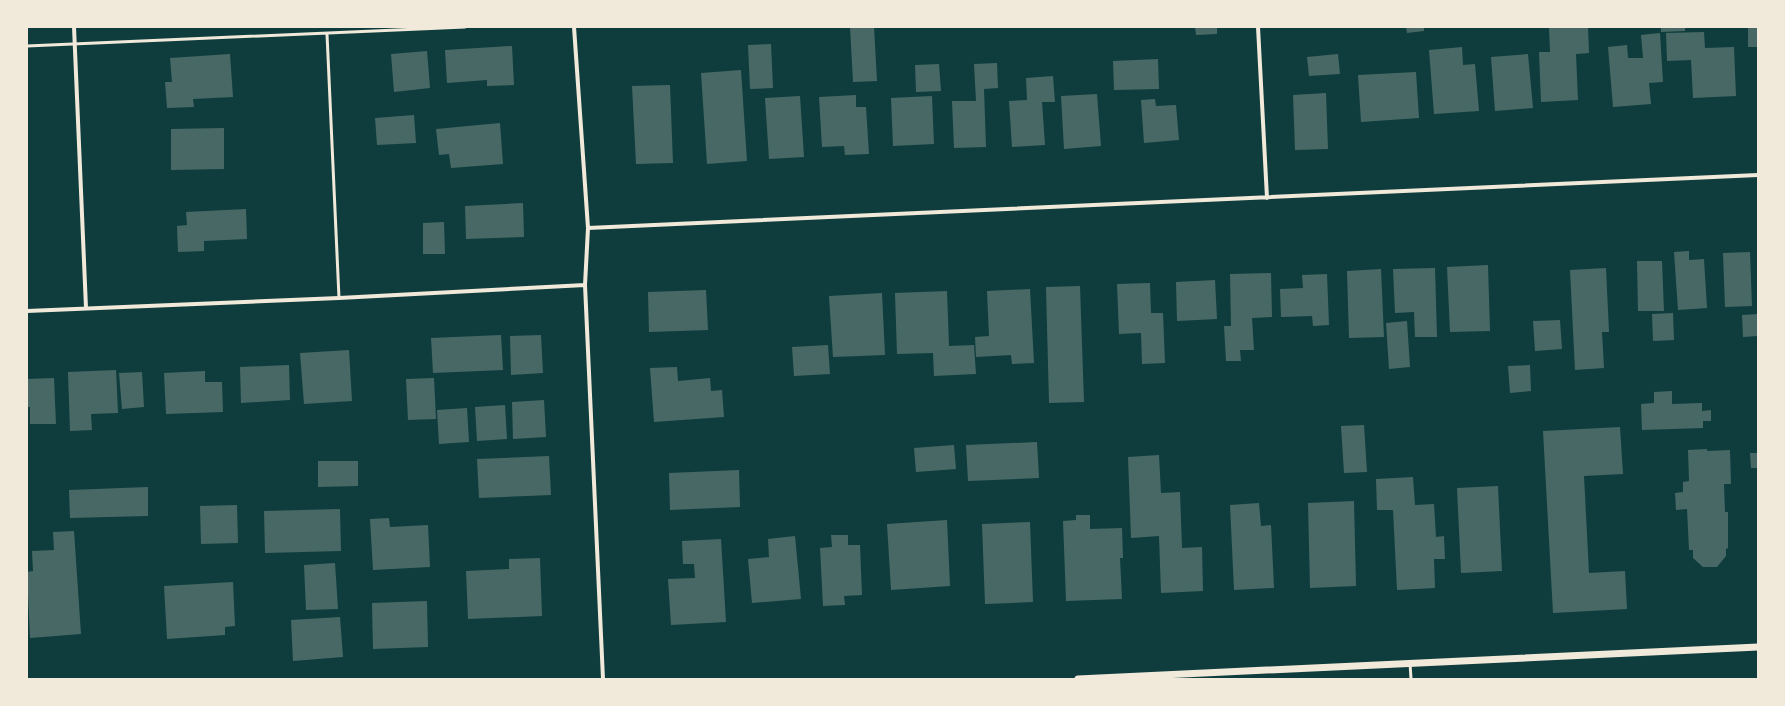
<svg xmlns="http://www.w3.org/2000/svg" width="1785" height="706" viewBox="0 0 1785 706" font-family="Inter,sans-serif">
<rect width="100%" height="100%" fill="#0f3d3e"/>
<path fill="#486865" d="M850 27H874L877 81 853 82Z
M1195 27H1217V34L1196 35Z
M1406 27H1424V31L1407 33Z
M1588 27 1589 53 1576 54 1578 100 1541 102 1539 52H1550L1549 28Z
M1661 27H1685V31L1661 32Z
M1748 27H1758V47H1748Z
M1704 32 1705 48 1734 47 1736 96 1693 98 1691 60 1667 61 1666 33Z
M1660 33 1663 82 1649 83 1651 104 1613 107 1608 47 1627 45 1628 58H1643L1641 35Z
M771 44 773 88 750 89 748 45Z
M512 46 514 85 487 86V80L447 83 445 50Z
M1462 47 1463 65 1475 64 1479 111 1434 114 1429 50Z
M427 51 430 88 394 92 391 54Z
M230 54 233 97 193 99 194 107 167 108 165 82H172L170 58Z
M1338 54 1340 74 1309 76 1307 57Z
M1528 54 1533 108 1495 111 1491 57Z
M1158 59 1159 89 1114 90 1113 61Z
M997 63 998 88 984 89 986 147 954 148 952 101H976L974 64Z
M939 64 941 91 916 92 915 65Z
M741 70 747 161 707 164 701 73Z
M1416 72 1419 118 1361 122 1358 75Z
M1053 76 1055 102H1042L1045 145 1012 147 1009 101 1027 100 1026 78Z
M670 85 673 163 636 164 632 86Z
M1326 93 1328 149 1295 150 1293 95Z
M1097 94 1101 146 1064 149 1061 96Z
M856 95V107H866L869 154 845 155 844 146 822 147 819 97Z
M800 96 804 157 769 159 765 98Z
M932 96 934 144 893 146 891 98Z
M1155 99 1156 106 1176 105 1179 140 1144 143 1141 100Z
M414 115 416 143 377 145 375 118Z
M500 123 503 164 451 168 449 154 439 155 436 129Z
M224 128V169L171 170V129Z
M523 203 524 237 466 239 465 206Z
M246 209 247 239 204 241V251L178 252 177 226 187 225 186 212Z
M444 222 445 254H423V223Z
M1689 251V260L1704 259 1707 308 1678 310 1674 252Z
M1750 252 1752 306 1725 307 1723 253Z
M1637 261H1662L1664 311H1638Z
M1488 265 1490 331 1450 332 1447 267Z
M1435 268 1437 337H1415L1414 312 1395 313 1393 269Z
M1606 268 1609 332H1602L1604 368 1575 370 1570 270Z
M1381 269 1384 337 1349 338 1347 271Z
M1271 273 1272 317 1252 318 1254 350H1240L1241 361H1226L1224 326H1231L1230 274Z
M1327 274 1329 325 1313 326 1312 316 1281 317 1280 289 1303 288 1302 275Z
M1215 280 1217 319 1177 321 1176 282Z
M1150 283 1151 313H1163L1165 363 1142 364 1141 333 1119 334 1117 284Z
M1080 286 1084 402 1049 403 1046 287Z
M1030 289 1034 363 1012 364 1011 355 976 357 975 337 989 336 987 291Z
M706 290 708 330 649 332 648 292Z
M947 291 949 346 974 345 976 374 934 376 933 353 897 354 895 293Z
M882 293 885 355 833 357 829 296Z
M1673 313 1674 340 1653 341 1652 314Z
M1758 314V336L1743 337 1742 315Z
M1560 320 1562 349 1535 351 1533 321Z
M1407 321 1410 367 1389 369 1386 323Z
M501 335 503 370 433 373 431 338Z
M541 335 543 373 511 375 510 336Z
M828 345 830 374 794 376 792 347Z
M349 350 352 401 304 404 300 353Z
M289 365 290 400 241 403 240 367Z
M1530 365 1531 391 1510 393 1508 366Z
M677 367 678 381 710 378 711 391 722 390 724 417 654 422 650 368Z
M116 370 118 413 91 414 92 430 70 431 68 372Z
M205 371V382H222L223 412 166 414 164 373Z
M142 372 144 407 122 409 119 373Z
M54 378 56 424H30V407H27V379Z
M434 378 436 419 408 420 406 379Z
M1672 391V404L1702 403V411L1711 410V421H1703V428L1642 430 1641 404 1654 403V392Z
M544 400 546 437 513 439 512 402Z
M505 405 507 439 477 441 475 407Z
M467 408 469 442 439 444 437 410Z
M1364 425 1367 472 1344 473 1341 426Z
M1620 427 1623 474 1584 476 1589 573 1625 571 1627 609 1553 613 1543 431Z
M1037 442 1039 478 968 481 966 445Z
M954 445 956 469 916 472 914 448Z
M1707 449V451L1730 450 1731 484H1724L1725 512H1728V548L1726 549V556L1717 567H1703L1693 558V550H1689L1687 509 1676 510 1675 493 1683 492V482L1689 481 1688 450Z
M1750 453H1758V468H1751Z
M1159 455 1161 493 1180 492 1182 548 1202 547 1203 591 1161 593 1159 536 1131 538 1128 457Z
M549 456 551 495 479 498 477 459Z
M318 461H358V486L318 487Z
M739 470 740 507 670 510 669 473Z
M1413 477 1415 505 1434 504 1436 537 1444 536 1445 559H1434L1435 588 1397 590 1393 510H1377L1376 479Z
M1498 486 1502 571 1461 573 1457 488Z
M148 487V516L70 518 69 490Z
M1354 501 1356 586 1310 588 1308 503Z
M1259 503 1261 526 1271 525 1274 588 1234 590 1230 505Z
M237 505 238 543 201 544 200 506Z
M340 509 341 551 265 553 264 511Z
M1076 515H1090V529L1122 528 1123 558H1120L1122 599 1066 601 1063 521 1076 520Z
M389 518 390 527 428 525 430 567 373 570 370 519Z
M947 520 950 586 891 590 887 524Z
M1030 522 1033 602 985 604 982 524Z
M74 531 81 634 30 638 27 572 33 571 32 551 54 550 53 532Z
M831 535H848V545H860L862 595 844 596 845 605 823 606 820 548 832 547Z
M795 536 801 599 752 603 748 559 769 557 768 539Z
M721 539 726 622 671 625 668 579 695 578 694 564H683L682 541Z
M540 558 542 616 468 619 466 571 509 569V559Z
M335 563 338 609 306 610 304 565Z
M233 582 235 626 225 627V635L167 639 164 586Z
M427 601 428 647 373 649 372 603Z
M340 617 343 657 293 661 291 620Z"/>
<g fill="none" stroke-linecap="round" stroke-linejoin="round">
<path stroke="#f1e9da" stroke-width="3" d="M327 34 339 298
M27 46 465 27
M1410 663 1411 679"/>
<path stroke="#f1e9da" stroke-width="4" d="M74 27 86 308
M574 27 588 228 585 285 603 679
M1258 27 1267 198
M588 228 1758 175
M27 311 339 298 585 285"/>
<path stroke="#f1e9da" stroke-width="7" d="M1078 679 1758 647"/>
</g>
<rect width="1785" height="706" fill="none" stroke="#f1e9da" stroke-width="56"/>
</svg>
